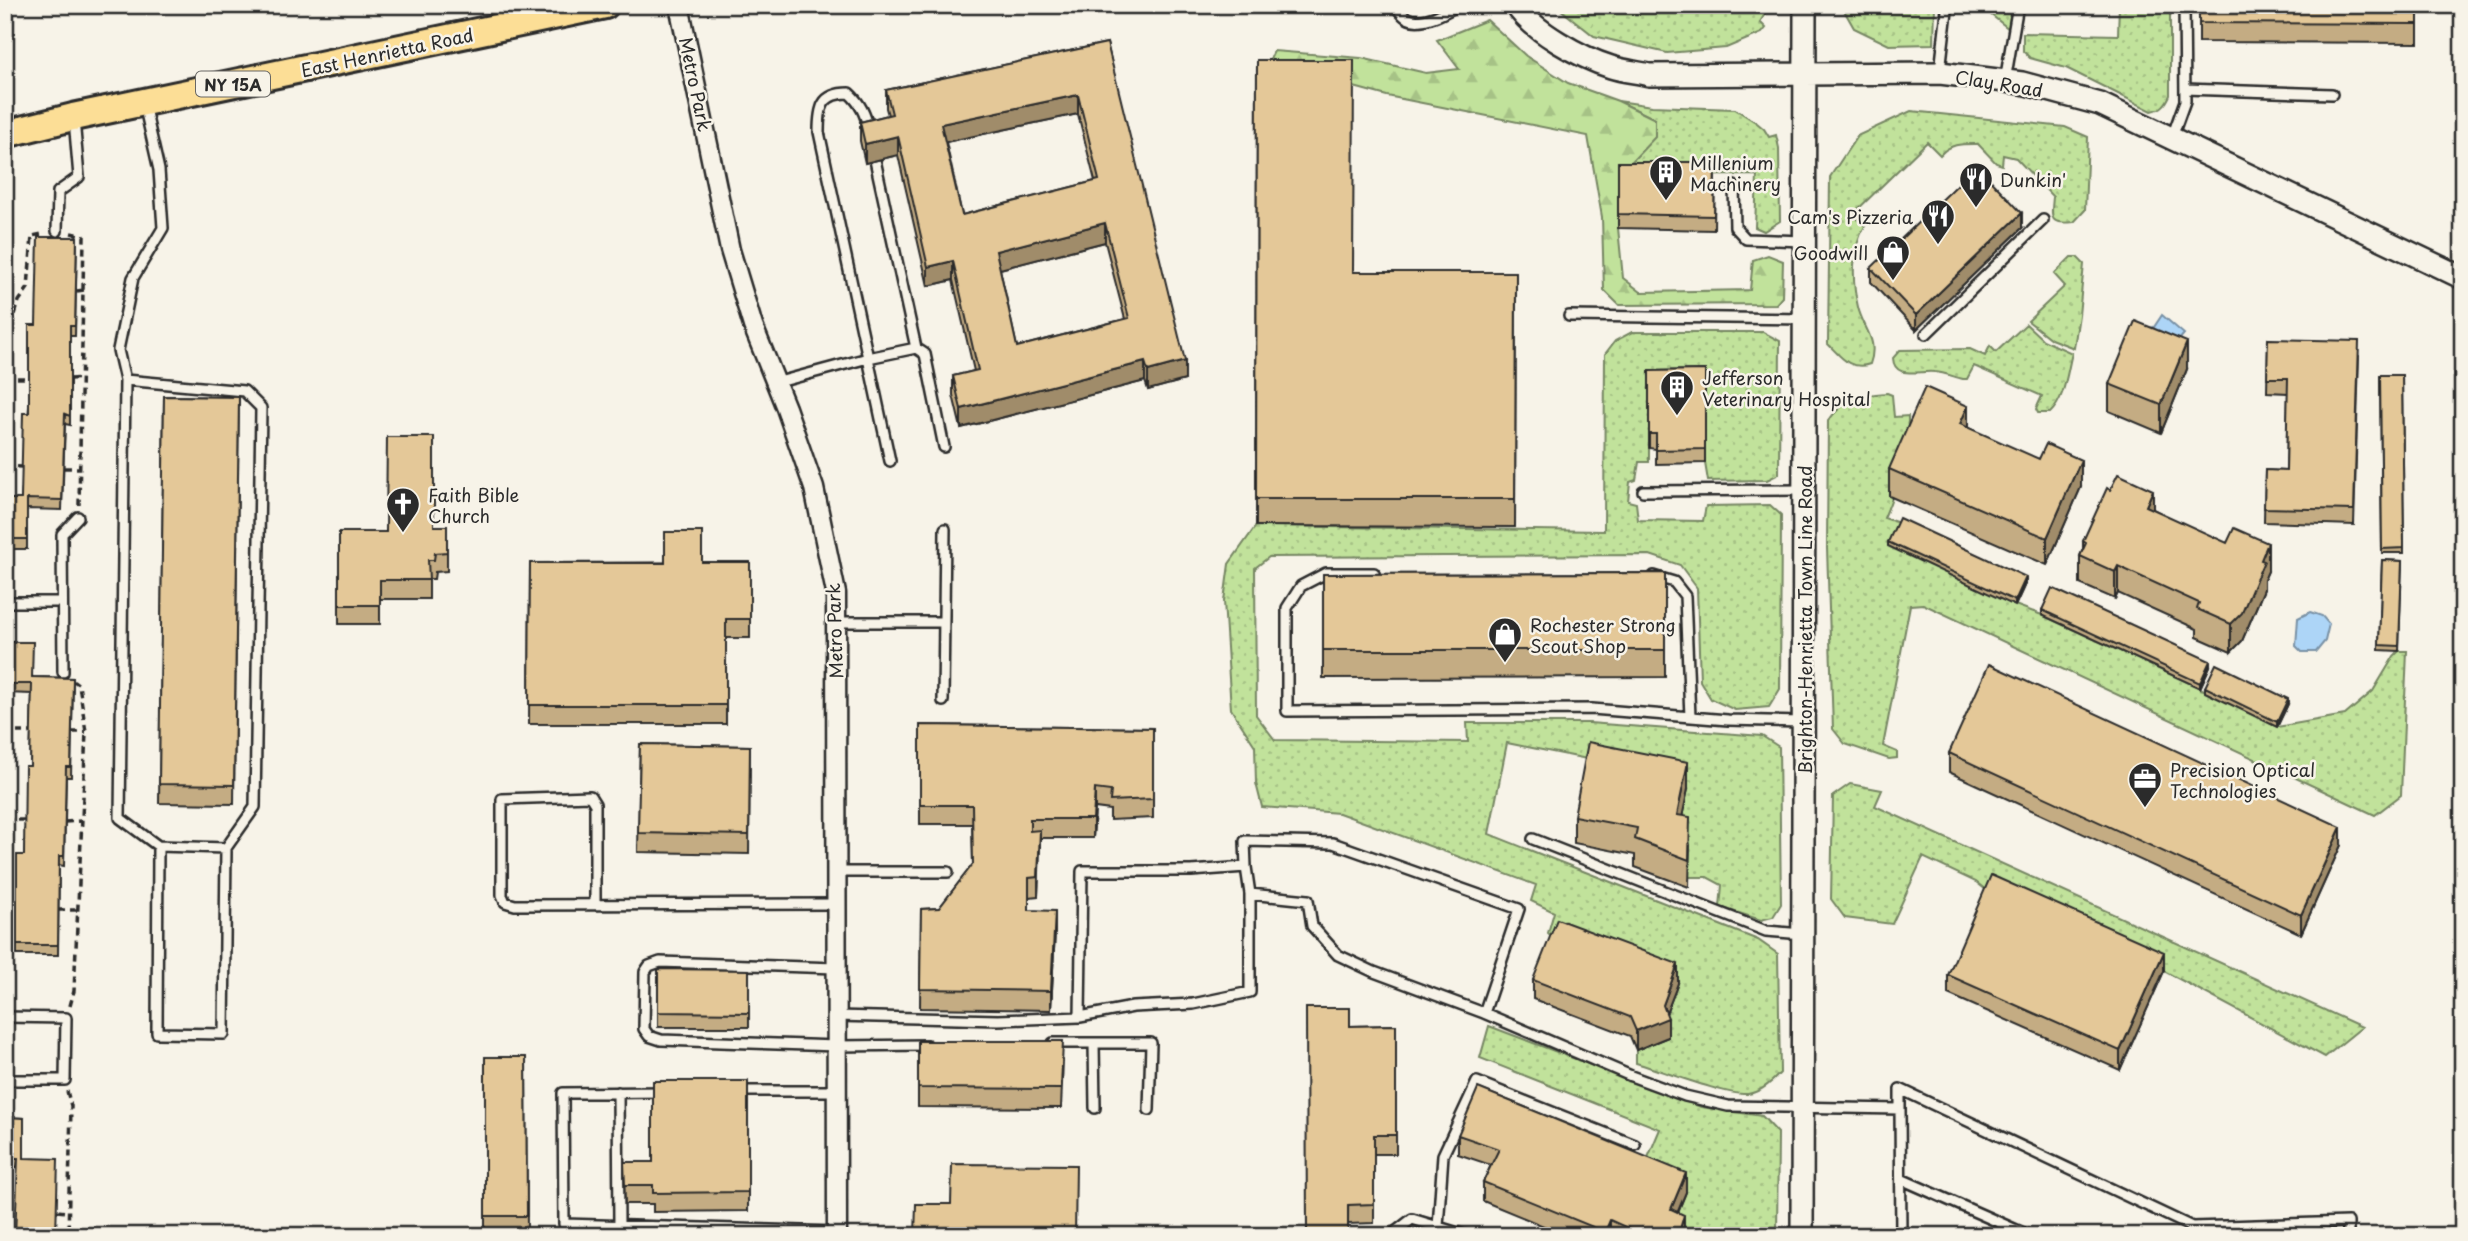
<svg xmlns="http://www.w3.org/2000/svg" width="2468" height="1241" viewBox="0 0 2468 1241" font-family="'Playpen Sans',sans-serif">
<defs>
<pattern id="grass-dots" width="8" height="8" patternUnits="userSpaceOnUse" patternTransform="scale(1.75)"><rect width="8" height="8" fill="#c1e29b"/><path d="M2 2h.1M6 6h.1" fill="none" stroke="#a6c286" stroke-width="1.8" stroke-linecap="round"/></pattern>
<pattern id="forest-firs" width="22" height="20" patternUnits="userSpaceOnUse" patternTransform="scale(1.75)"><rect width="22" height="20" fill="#c1e29b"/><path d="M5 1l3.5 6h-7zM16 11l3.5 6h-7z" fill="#a6c286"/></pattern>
</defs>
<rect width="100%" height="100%" fill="#f7f3e8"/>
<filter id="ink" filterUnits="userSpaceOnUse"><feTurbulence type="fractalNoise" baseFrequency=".0143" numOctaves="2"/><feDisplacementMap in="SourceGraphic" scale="14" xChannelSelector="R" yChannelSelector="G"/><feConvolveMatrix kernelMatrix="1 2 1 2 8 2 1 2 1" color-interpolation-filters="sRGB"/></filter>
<g filter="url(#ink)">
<path fill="url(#grass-dots)" stroke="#768663" stroke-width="2" d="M1555 5H1777L1776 11 1768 9 1760 22 1766 28 1762 33 1726 48 1667 53 1594 36Z
M1841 5H1935L1934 44 1889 45 1854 28Z
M1990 5H2011L2009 29 1990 14Z
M2119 5H2170V95C2166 104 2162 109 2152 111L2066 68 2030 58 2023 51V33L2118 35Z
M1618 101 1652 106 1735 109 1757 123 1764 129 1769 137 1776 135 1779 148 1780 221 1764 231 1755 227 1757 175 1618 176 1655 119Z
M1911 111 2065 127 2088 137 2085 210 2074 222C2049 225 2051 219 2053 197L2016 158 2003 155 2002 165 1996 163 1978 144C1962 144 1951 143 1940 155L1927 142 1853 214 1865 226C1851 249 1852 281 1858 307 1863 329 1879 339 1870 364 1850 371 1841 357 1828 344L1830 177 1857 136Z
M2071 257H2077L2084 264 2079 315 2074 348 2051 339 2028 321 2065 286 2054 274Z
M2026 324 2043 340 2072 353C2067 372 2065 399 2050 413H2038L2036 409 2042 396 1974 366 1967 379H1963C1954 377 1945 373 1935 372 1920 370 1894 380 1893 358L1900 350 1970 349 1985 356 1990 346 1996 352Z
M1632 332H1763L1780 341 1779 474 1767 480 1708 481 1705 463 1649 385V462H1639L1636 480 1630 482 1628 501 1636 503 1638 520 1703 521 1706 506 1770 505 1781 515 1780 689 1769 707 1735 710 1711 699 1700 681 1697 588 1680 565 1650 555 1269 557 1255 568 1256 715 1275 740 1468 742 1467 723H1589L1762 736 1779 747 1781 904 1773 917 1761 920 1720 907 1722 885 1707 877H1689L1587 759 1507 743 1489 834 1758 940 1778 954 1780 1073C1772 1082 1761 1092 1748 1094 1727 1096 1660 1070 1636 1063V1050L1667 1037 1548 933 1554 912 1531 901 1536 885 1339 813 1262 807 1256 783 1255 746 1231 709 1224 601 1229 564 1256 526 1604 531 1605 354 1615 341Z
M1887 393 1892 395 1894 417 1908 416C1909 449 1897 487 1884 518L1899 523 2015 605 2042 615 2200 688 2277 727 2345 715 2373 691 2394 656 2399 651H2407L2401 795 2375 815 1923 604 1910 605 1883 746 1897 752V758L1889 759 1845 744 1833 729 1827 548 1828 421C1846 397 1858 395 1887 393Z
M1850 784 1882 790 1875 806 2362 1027 2325 1057 2164 971 1991 894 1976 882 1923 857 1892 924 1845 918 1831 899 1833 796Z
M1489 1026 1701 1107 1762 1116 1778 1133 1777 1236H1683L1647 1160 1660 1129 1480 1058Z"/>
<path fill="url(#forest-firs)" stroke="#768663" stroke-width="2" d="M1487 20 1526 56 1568 83 1618 101 1655 119V137L1618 176V228L1623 278 1641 292 1750 290 1753 260 1768 255 1783 261 1782 297 1776 304 1619 305 1604 290 1602 217 1588 136 1387 96 1354 87H1257L1274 51 1361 58 1426 73 1459 69 1437 40Z"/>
<path fill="#add5f7" stroke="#7991a5" stroke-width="2" d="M2162 315 2184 334 2174 346 2148 328 2154 327Z
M2310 612 2322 616 2329 624 2325 641 2316 652H2302L2296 646 2298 618Z"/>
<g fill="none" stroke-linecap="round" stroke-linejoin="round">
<g stroke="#2b2b2b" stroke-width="14">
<path id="service" d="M1395 5C1398 9 1403 16 1407 18 1422 26 1446 12 1458 5
M1940 71 1947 11 1945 5
M2005 81 2018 5
M2185 89 2332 94
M2172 137 2185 101 2184 5
M875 160 916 348
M1734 186 1735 227 1746 239 1803 241
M57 231 58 192 79 177 74 119
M1569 316 1804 319
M1926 334 2043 220
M125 380 244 391 261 408 255 807 226 848 158 846 120 818 125 380 118 350 133 278 163 228 159 170 144 104
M775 383 868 358 819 132C819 108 821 93 849 93 861 104 865 114 869 129
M890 461 868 358 916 348 925 354 944 447
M1643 491 1802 490
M1374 573H1326L1301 586 1287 608V711L1592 709 1728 720 1802 722
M1654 576 1674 582 1685 596 1690 717
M5 602H62
M836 622H944
M63 672 62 534 78 517
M943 701 945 529
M1533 839 1766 931 1802 934
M158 846 157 1033 224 1034 226 848
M1246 867 1245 841 1333 843 1519 909 1484 1013
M836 872H948
M595 905V804L590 796 502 799V895L505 902 515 905 836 904
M836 968 660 962 649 966 645 972 644 1029 649 1036 661 1040 837 1046 927 1045
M836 1016 998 1020 1080 1017 1133 1007 1193 1004 1250 992V894L1308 900 1312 926 1338 955 1374 972 1484 1013 1631 1076 1685 1096 1728 1106 1900 1109 1901 1236
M5 1017 66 1018 65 1080H5
M1080 1017 1082 871H1191L1246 867 1250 894
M1053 1043H1151L1149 1110
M1094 1043 1095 1108
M738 1091H837
M618 1092 619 1226
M665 1092 563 1093 564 1224 837 1232
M1900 1109V1089L2192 1227
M1901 1179 2030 1236
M1438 1227 1443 1155 1477 1082 1635 1145
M1390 1236 1412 1219 1468 1236
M2191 1236 2192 1227 2348 1222V1236"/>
</g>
<g stroke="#2b2b2b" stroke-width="23">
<path id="minor" d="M679 5 730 250 753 326 786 408 814 488 836 593 837 1236"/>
</g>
<g stroke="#2b2b2b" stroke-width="26">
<path id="tertiary" d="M1516 5C1532 31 1582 58 1611 67 1623 71 1637 72 1649 75L1940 73 2022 83 2100 104 2463 278
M1802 1236 1805 5"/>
</g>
<g stroke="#2b2b2b" stroke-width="32">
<path id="primary" d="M5 134 73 117 605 5"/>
</g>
<path stroke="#2b2b2b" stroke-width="3.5" stroke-dasharray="7 5" stroke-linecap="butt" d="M71 233 84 236 79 505
M77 291 84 290
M5 349 19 301 28 288 32 236 42 234
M5 378H29
M70 379 82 378
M5 466 22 467
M64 468H81
M5 732H31
M72 732H86
M5 820H24
M65 822 82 821
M58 910H77
M5 912H17
M70 1006 74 991 86 732 79 685 74 681
M67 1091 71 1106 68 1236
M5 1210H16
M57 1211 68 1212"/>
<use href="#service" stroke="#f7f3e8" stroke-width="9"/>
<use href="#minor" stroke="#f7f3e8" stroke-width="18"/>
<use href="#tertiary" stroke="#f7f3e8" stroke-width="21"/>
<use href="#primary" stroke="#fcde96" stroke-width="26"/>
</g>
<path fill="#c4ac83" stroke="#2b2b2b" stroke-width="2" fill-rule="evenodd" d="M1314 5H1353L1315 13Z
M2199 5H2456V9H2418V43L2199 42Z
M1107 43 1185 380 1148 390 1145 381 961 428 953 395V376L974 371 953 280 928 286 898 155 865 163 860 141V122L888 115 886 108V90ZM1078 114 1095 181 962 215 946 142ZM1105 242 1125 319 1017 347 1000 269Z
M1257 60 1354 272H1516L1515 527 1256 526Z
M1618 162H1715L1714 230 1618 228Z
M2022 228 1916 330 1871 282V268Z
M77 237 75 336H70V425L65 424 62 510 27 509V549H5V499H21L36 325Z
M2268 339 2359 356 2354 525 2264 522 2265 470 2286 471 2288 393 2267 392Z
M2187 369 2161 433 2109 411V384Z
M1705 370V463L1656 464V449L1649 448V371Z
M2380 375H2402L2404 553H2382Z
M164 396 239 397 234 804 159 803Z
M1968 428 2081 487 2047 565 1889 496V469Z
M2153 509 2268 571 2264 580V589L2242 641 2231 652 2197 637V629L2118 593 2115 599 2080 584V556L2083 549V541Z
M434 526H447V571L435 572 434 579H429V599H380V624H339V532H386Z
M1888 542 2026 582 2015 606 1888 546Z
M2382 560 2402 561 2399 651 2379 650Z
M750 562V638H726V724H529L530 563Z
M1665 573V677L1323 678V574Z
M2042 610 2210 666 2200 688 2042 615Z
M5 642 33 677 73 678 71 777H66L64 866 59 865 58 955H17V855H24L30 766 32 694 5 693Z
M2205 687 2288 704 2277 727 2205 692Z
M920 725 1153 728V818L1110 820V810L1095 808 1093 838H1040L1038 896 1029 897V910L1055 930 1051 1010 920 1008 921 909 939 908 973 864 972 824H920Z
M640 744 750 746 749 854 638 852Z
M1949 753 2341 845 2301 934 1949 772Z
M1688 789 1682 816 1690 845 1689 887 1635 867V855L1574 843V816Z
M658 969 749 970V1027H658Z
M2164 971 2120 1070 1948 994V975Z
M1533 980 1678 983 1666 1014 1668 1037 1636 1050 1630 1036 1533 999Z
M1396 1025V1154H1374V1223L1348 1224 1350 1026Z
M918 1041 1063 1060 1061 1108 918 1107Z
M485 1057H526L527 1235H485Z
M748 1081V1211L653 1212V1204H625L624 1162H653Z
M5 1117 24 1118 17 1167H5Z
M1458 1135 1686 1192 1678 1212 1684 1234 1683 1236H1568L1483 1201V1182L1491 1165 1458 1154Z"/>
<path fill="#a08c6a" stroke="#2b2b2b" stroke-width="2" d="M1078 95V114L941 143V124Z
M898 136V155L865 163V144Z
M2022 213V228L1916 330V315Z
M1105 223V242L996 270V251Z
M953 261V280L928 286V267Z
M2187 342V369L2161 433V405Z
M1185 361V380L1148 390V371Z
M1145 362V381L961 428V409Z
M1968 406V434L1960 424Z
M2081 460V487L2047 565V538Z
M2153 490V518L2146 506Z
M2268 543V571L2264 580V589L2242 641 2231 652V624Z
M2118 566V593L2115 599V572Z
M2026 577V582L2015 606V601Z
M2210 661V666L2200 688V683Z
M2288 699V704L2277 727V722Z
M1688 762V789L1677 842V815Z
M1095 789V808L1093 838V819Z
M2341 827V845L2301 934V915Z
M1040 830V849L1038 896V877Z
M1055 911V930L1051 1010V991Z
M2164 952V971L2120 1070V1051Z
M1678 964V983L1664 1019 1668 1018V1037L1636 1050V1031L1663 1005Z
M1686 1173V1192L1671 1228V1209Z
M1684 1215V1234L1683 1236H1678Z
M1610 1220V1236H1605V1232Z"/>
<path fill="#e4c898" stroke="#2b2b2b" stroke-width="2" fill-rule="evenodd" d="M2199 5H2418V24L2199 23Z
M1107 43 1185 361 1148 371 1145 362 961 409 953 376 978 370 953 261 928 267 898 136 865 144 860 122 892 114 886 90ZM1078 95 1099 180 962 215 941 124ZM1105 223 1129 318 1017 347 996 251Z
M1257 60H1354L1353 272H1516L1515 499H1256Z
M1618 162H1715L1714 216 1618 214Z
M1977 166 2022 213 1916 315 1871 268Z
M38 237H77L75 326H70V416L65 414 62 500 27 499V539H5V499H21L23 413H29V325H36Z
M2135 321 2187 342 2161 405 2109 384Z
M2268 339 2359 341 2354 510 2264 508 2265 470 2286 471 2288 378H2267Z
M1705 370V449L1656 450V434H1649V371Z
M2380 375H2402L2404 548 2382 549Z
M1925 387 1968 406 1960 424 2039 459 2046 444 2081 460 2047 538 1889 469Z
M164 396 239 397 234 785 159 784Z
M387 437H434V526H447V552L435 553 434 560H428L429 580H380V605H339V532H386Z
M2118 474 2153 490 2146 506 2227 543 2234 528 2268 543 2261 560 2264 561 2242 613 2231 624 2197 609 2199 603 2118 566 2115 572 2080 556 2086 543 2083 541 2107 488 2110 490Z
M1899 518 2026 577 2015 601 1888 542Z
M665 532H702V562H750V619H726V705H529L530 563H665Z
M2382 560 2402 561 2399 646 2379 645Z
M1665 573V650H1323V574Z
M2052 588 2210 661 2200 683 2042 610Z
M5 642H33L32 677 73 678 71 767H66L64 856H59L58 945H17V855H24L25 766H30L32 684H5Z
M1989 664 2341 827 2301 915 1949 753Z
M2216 664 2288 699 2277 722 2205 687Z
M920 725 1153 728V799L1110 801 1111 791 1095 789 1093 819H1030V831L1040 830 1038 877 1029 878V910L1055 911 1051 991 920 989 921 909 939 908 973 864 972 805H920Z
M1588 742 1688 762 1677 815 1690 817 1689 860 1635 839 1637 828 1574 816Z
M640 744 750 746 749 835 638 833Z
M1991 875 2164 952 2120 1051 1948 975Z
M1557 919 1678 964 1663 1005 1668 1018 1636 1031 1630 1017 1533 980Z
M658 969 749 970V1013L658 1012Z
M1306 1008H1350V1026L1396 1025V1135H1374V1204L1348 1205V1236H1307Z
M918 1041H1063L1061 1089 918 1088Z
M485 1057H526L527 1216H485Z
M653 1081H748V1192L653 1193V1185H625L624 1162H653Z
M1478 1088 1686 1173 1671 1209 1684 1215 1678 1236H1645L1610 1220 1605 1232 1483 1182 1499 1149 1458 1135Z
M5 1117 24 1118V1158L58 1159 56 1236H15L18 1158H5Z
M952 1164 1076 1165 1075 1236H915L916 1204H951Z
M2237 1230H2327V1236H2237Z"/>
</g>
<defs>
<g id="building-pin" transform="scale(1.75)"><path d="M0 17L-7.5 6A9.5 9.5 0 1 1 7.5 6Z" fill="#2b2b2b" stroke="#f7f3e8"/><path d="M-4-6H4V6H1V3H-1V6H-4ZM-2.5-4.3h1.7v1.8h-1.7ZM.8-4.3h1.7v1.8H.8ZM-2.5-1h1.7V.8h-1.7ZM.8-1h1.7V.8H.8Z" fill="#fff"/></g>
<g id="restaurant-pin" transform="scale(1.75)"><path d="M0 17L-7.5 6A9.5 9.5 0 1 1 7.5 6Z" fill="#2b2b2b" stroke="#f7f3e8"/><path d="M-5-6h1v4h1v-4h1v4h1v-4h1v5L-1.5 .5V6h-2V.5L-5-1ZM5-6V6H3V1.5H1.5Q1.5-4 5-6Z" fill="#fff"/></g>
<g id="shop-pin" transform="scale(1.75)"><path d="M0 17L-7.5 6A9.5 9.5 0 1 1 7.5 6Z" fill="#2b2b2b" stroke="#f7f3e8"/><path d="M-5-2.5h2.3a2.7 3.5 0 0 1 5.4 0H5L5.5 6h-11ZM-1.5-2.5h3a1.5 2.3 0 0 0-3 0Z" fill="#fff"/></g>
<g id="church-pin" transform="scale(1.75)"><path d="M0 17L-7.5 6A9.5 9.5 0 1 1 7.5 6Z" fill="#2b2b2b" stroke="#f7f3e8"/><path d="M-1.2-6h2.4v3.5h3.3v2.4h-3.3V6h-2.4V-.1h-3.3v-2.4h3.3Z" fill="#fff"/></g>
<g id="office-pin" transform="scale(1.75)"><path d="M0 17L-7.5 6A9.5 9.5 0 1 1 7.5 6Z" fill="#2b2b2b" stroke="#f7f3e8"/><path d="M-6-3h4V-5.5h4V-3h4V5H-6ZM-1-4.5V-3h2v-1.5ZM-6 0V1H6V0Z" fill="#fff"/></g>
</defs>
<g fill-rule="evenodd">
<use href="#building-pin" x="1666" y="172"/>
<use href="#restaurant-pin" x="1976" y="179"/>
<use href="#restaurant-pin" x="1938" y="216"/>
<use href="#shop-pin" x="1893" y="252"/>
<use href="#building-pin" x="1677" y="387"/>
<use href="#church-pin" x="403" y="504"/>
<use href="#shop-pin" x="1505" y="634"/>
<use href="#office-pin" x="2145" y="779"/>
</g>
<g text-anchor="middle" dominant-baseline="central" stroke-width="5" stroke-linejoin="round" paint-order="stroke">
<rect fill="#f7f3e8" stroke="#686764" stroke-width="2" x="196" y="71.5" width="74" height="25" rx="5"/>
<g font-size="16" font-weight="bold" fill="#2b2b2b">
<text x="233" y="84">NY 15A</text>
</g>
<g font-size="18" fill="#2b2b2b" stroke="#f7f3e8">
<text transform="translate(387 52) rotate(-12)">East Henrietta Road</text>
<text transform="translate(1999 83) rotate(9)">Clay Road</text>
<text transform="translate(696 84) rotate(78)">Metro Park</text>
<text transform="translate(1804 620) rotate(-90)">Brighton-Henrietta Town Line Road</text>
<text transform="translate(834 631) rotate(-92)">Metro Park</text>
</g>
<g font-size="18" fill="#2b2b2b" stroke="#f7f3e8" text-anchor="start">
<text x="1690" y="162">Millenium<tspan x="1690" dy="21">Machinery</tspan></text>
<text x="2000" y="179">Dunkin'</text>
<text x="1913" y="216" text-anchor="end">Cam's Pizzeria</text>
<text x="1868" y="252" text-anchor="end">Goodwill</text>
<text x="1702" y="377">Jefferson<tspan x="1702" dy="21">Veterinary Hospital</tspan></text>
<text x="428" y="494">Faith Bible<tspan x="428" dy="21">Church</tspan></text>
<text x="1530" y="624">Rochester Strong<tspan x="1530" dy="21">Scout Shop</tspan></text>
<text x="2170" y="769">Precision Optical<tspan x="2170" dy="21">Technologies</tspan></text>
</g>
</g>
<rect width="2468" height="1241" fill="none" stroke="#f7f3e8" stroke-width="28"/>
<rect x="14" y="14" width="2440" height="1213" fill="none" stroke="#2b2b2b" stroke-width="2.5" filter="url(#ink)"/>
</svg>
